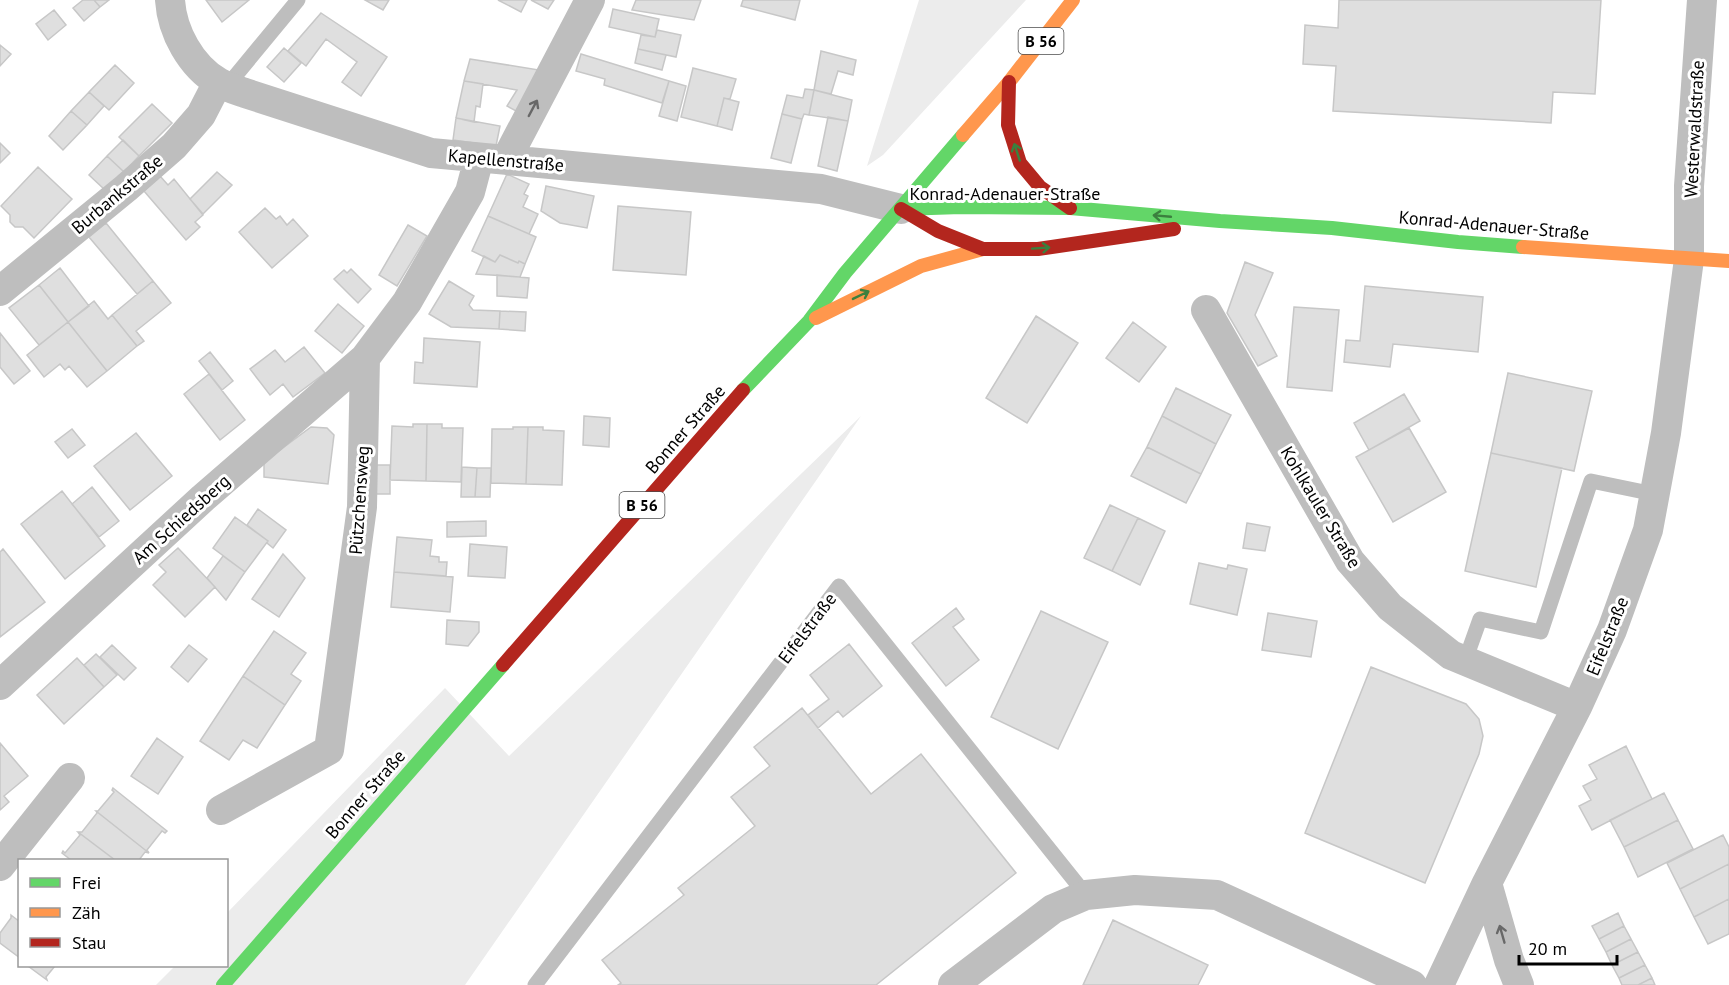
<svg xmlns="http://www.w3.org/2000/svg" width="1729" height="985" viewBox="0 0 1729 985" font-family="'PT Sans',sans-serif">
<rect width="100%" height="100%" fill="#fff"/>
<path fill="#ececec" d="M919 0H1026L883 155 867 166Z
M861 416 465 985H156L175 966H226L227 913 445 688 509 756Z"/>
<path fill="#dfdfdf" stroke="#c7c7c7" stroke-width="1.5" d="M83 0H94L100 7 84 21 73 8Z
M94 0H109L100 7Z
M206 0H249L222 22Z
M365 0H389L383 10Z
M498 0H527L521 12Z
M531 0H554L548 9Z
M636 0H701L694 20 632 10Z
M743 0H800L795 20 741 6Z
M1339 0H1601L1595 94 1553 92 1551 123 1333 111 1336 66 1303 64 1305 25 1338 28Z
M613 9 659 19 655 37 609 27Z
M54 10 66 25 48 40 36 24Z
M321 13 387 57 361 96 342 82 357 62 326 39 306 66 288 51Z
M657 30 681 35 676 57 638 49 641 35 655 37Z
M0 45 11 54 0 66Z
M284 48 301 63 284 82 267 67Z
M638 49 666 55 662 70 635 63Z
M821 51 856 60 853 75 838 71 831 94 814 90Z
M581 54 669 81 662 103 604 85 605 79 576 71Z
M470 59 539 70 518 112 507 106 517 90 464 81Z
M115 65 134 83 109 110 89 92Z
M693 68 736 79 730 99 724 98 717 126 681 117Z
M464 81 483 84 480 107 476 106 474 122 456 118Z
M669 81 686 86 677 121 659 116Z
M805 89 814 90 809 115 804 114 802 119 782 114 787 95 803 98Z
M814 90 852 100 848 121 809 115Z
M89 92 104 106 87 125 71 111Z
M724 98 739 102 732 130 717 126Z
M152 104 172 123 139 156 119 137Z
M71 111 87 125 63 150 49 136Z
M782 114 802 119 791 163 771 158Z
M828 117 848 121 837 171 818 166Z
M456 118 500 126 496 146 453 140Z
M123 140 139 156 124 172 107 156Z
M0 143 10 153 0 163Z
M107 156 124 172 105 190 89 175Z
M38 167 72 199 34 238 23 227H15L10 222V215L1 206Z
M217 172 232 185 203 214 190 199Z
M507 174 529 184 524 194 528 196 523 207 538 214 529 234 488 216Z
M160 176 168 185 174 179 203 215 195 222 200 227 186 240 144 191Z
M546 186 594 196 587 228 560 223 541 211Z
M618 206 691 212 686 275 613 270Z
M265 208 276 219 280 216 287 225 293 219 308 236 272 268 239 232Z
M488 216 536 237 525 264 519 261 518 263 500 255 495 262 472 251Z
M106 223 153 281 137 294 89 237Z
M408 225 427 236 397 286 379 275Z
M500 255 518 263 519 261 525 264 520 277 476 274 484 256 495 262Z
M1245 262 1273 273 1255 315 1277 356 1258 366 1227 313Z
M60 268 89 306 68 322 39 285Z
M351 269 371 289 358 303 334 279 344 270 347 273Z
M497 275 529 278 527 298 497 296Z
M153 281 171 303 136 331 144 341 137 346 112 315Z
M449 281 474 296 469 305 473 310 500 311 499 329 451 327 429 314Z
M39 285 68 322 39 345 9 308Z
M1365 286 1483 297 1478 352 1393 344 1390 367 1344 362 1346 340 1360 341Z
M94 301 108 319 112 315 137 346 107 371 68 322Z
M338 304 364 326 342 353 315 331Z
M1294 307 1339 310 1332 391 1287 387Z
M500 311 526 312 525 331 499 329Z
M1036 316 1078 343 1027 423 986 398Z
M68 322 107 371 87 387 69 366 65 370 60 364 44 377 27 355Z
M1133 322 1166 347 1139 382 1106 358Z
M0 333 30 371 14 384 0 367Z
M424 338 480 342 477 387 414 383 415 362 423 363Z
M304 347 325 373 293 397 283 384 270 395 250 369 275 350 285 362Z
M210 352 233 381 222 390 199 361Z
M1508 373 1592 391 1574 471 1491 453Z
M209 374 245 420 220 440 184 394Z
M1176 388 1231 415 1216 444 1162 416Z
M1404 394 1420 421 1369 450 1354 423Z
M584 416 610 418 609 447 583 445Z
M1162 416 1216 444 1201 474 1147 447Z
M413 424H427L426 481 390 480 392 426 413 427Z
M427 424H442V428H463L461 482 426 481Z
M311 427 327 428 334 435 328 484 264 477V462Z
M513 427H528L526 484 491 483 492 429H513Z
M528 427H543V430L564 431 562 485 526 484Z
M1409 428 1446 492 1393 522 1356 457Z
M72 429 85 445 68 458 55 442Z
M136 433 172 476 130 510 94 466Z
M1147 447 1201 474 1186 503 1131 476Z
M1491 453 1562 468 1536 587 1465 571Z
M376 465H390V494H375Z
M462 467 477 468 475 497H461Z
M477 468H491L490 497H475Z
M92 487 119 521 99 537 72 504Z
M62 491 105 546 65 579 21 524Z
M1110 505 1138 518 1112 571 1084 558Z
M258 509 286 530 273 548 267 543 268 541 247 525Z
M235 517 268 541 245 572 213 548Z
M1138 518 1165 531 1140 585 1112 571Z
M486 521V536L447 537V522Z
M1247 523 1270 527 1265 551 1243 548Z
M397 537 432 540 430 556 439 557V562H447L446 576 394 572Z
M470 544 507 547 505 578 468 576Z
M178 548 215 587 185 617 153 585 166 572 159 565Z
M3 549 45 602 0 637V552Z
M283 554 305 578 279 617 252 599Z
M223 556 245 572 226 600 207 578Z
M1199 563 1227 569 1228 565 1247 569 1237 615 1190 604Z
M394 572 453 577 450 612 391 607Z
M956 608 964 619 953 627 979 660 946 686 912 643Z
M1041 611 1108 642 1058 749 991 717Z
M1268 613 1317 621 1311 657 1262 650Z
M447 620 479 622V632L468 646 446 644Z
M274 631 306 653 291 674 301 681 285 705 243 676Z
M849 644 882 686 843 717 838 711 818 728 808 715 829 699 810 675Z
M112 645 136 668 124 680 100 657Z
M189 645 207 659 188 682 171 667Z
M96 654 117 675 104 687 84 665Z
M77 658 104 687 64 724 37 695Z
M1371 667 1466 704 1479 719 1483 736 1479 754 1425 883 1305 833Z
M243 676 285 705 257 748 243 740 229 760 200 741Z
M802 708 871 794 921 754 1016 873 876 985H618L621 983 602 960 684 895 678 888 755 826 731 797 770 766 754 747Z
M157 738 183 757 158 794 131 776Z
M0 743 28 776 4 796 9 802 0 810Z
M1626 746 1652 799 1592 830 1579 806 1591 800 1583 786 1597 779 1589 765Z
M113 788 167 831 165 833 162 831 147 850 149 853 96 811H98L114 792 112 790Z
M1664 793 1678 820 1624 847 1610 820Z
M96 811 149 853 145 852 139 860H115L78 832H82L97 813Z
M1678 820 1693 849 1638 877 1624 847Z
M78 832 115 860H71L62 853 63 851 65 853 80 835Z
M1723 835 1729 847V864L1680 889 1667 863Z
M1729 864V899L1694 917 1680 889Z
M1729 899V934L1708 944 1694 917Z
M1618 913 1624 926 1599 939 1592 926Z
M11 915 20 922V958L0 943V933L11 918Z
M1113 920 1208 965 1198 985H1083Z
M1624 926 1631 939 1606 952 1599 939Z
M1631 939 1638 952 1612 965 1606 952Z
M1638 952 1645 965 1619 978 1612 965Z
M1645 965 1652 978 1638 985H1622L1619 978Z
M28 966H55L46 977 47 980Z
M1652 978 1655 985H1638Z"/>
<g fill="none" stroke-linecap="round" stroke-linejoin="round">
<path stroke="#bebebe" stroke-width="15" d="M227 86 298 0
M1465 661 1480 619 1541 632 1591 481 1654 494
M535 985 839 586 1086 895"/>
<path stroke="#bebebe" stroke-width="30" d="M170 0C172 32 191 66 218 82 226 87 236 90 245 93L431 153 821 189 901 209
M506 160 590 0
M0 291 126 188 174 146 201 115 218 82
M1206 310 1350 561 1390 607 1451 655 1577 707
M0 685 203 498 365 358
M221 810 329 750 362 507 365 358 407 302 470 192 479 158
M0 866 70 778
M1487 883 1509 960 1519 985
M953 985 1053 909 1086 895 1135 890 1217 895 1412 985
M1439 985 1487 883 1577 707 1612 630 1648 530 1666 433 1689 259V186L1702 0"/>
<path stroke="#63d668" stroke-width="14" d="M901 209 961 207 1070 208 1220 221 1332 228 1458 242 1523 247
M743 390 809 321 845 273 963 135
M223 985 503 665"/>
<path stroke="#ff974d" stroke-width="14" d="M963 135 1009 82 1073 0
M1523 247 1729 261
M816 318 921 266 983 249"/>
<path stroke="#b3261e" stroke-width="14" d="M1009 82 1008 125 1020 163 1040 187 1070 208
M901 209 938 231 983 249H1038L1174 229
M503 665 743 390"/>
</g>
<defs><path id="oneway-shaft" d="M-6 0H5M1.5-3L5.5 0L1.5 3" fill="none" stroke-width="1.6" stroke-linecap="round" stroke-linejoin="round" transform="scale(1.5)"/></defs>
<g stroke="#686868">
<use href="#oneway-shaft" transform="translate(533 108) rotate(-62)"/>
<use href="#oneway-shaft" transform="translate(1502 934) rotate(-106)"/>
</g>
<g stroke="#3b803e">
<use href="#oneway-shaft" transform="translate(1017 152) rotate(-108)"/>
<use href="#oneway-shaft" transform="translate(1162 216) rotate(-175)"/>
<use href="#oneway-shaft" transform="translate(1041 248) rotate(-4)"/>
<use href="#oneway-shaft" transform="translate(861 295) rotate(-26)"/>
</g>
<g text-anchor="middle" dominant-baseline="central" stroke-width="6" stroke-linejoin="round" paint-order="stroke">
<g fill="#fff" stroke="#4c4c4c" stroke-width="1.5">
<rect x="1018.5" y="28" width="45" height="26" rx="4.5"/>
<rect x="619.5" y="492" width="45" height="26" rx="4.5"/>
</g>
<g font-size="16" font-weight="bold" fill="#000">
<text x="1041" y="41">B 56</text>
<text x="642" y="505">B 56</text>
</g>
<g font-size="18" fill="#000" stroke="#fff">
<text transform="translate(1694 129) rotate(-87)">Westerwaldstraße</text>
<text transform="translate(506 160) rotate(5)">Kapellenstraße</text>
<text x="1005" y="193">Konrad-Adenauer-Straße</text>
<text transform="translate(117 194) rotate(-40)">Burbankstraße</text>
<text transform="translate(1494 225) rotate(5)">Konrad-Adenauer-Straße</text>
<text transform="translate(685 429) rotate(-49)">Bonner Straße</text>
<text transform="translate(359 500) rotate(-86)">Pützchensweg</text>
<text transform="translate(1321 507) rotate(59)">Kohlkauler Straße</text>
<text transform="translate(181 519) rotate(-42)">Am Schiedsberg</text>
<text transform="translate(807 628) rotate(-53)">Eifelstraße</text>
<text transform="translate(1607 636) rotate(-68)">Eifelstraße</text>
<text transform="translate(365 794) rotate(-49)">Bonner Straße</text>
</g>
</g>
<rect x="18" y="859" width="210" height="108" fill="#ffffff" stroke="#999999" stroke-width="1.5"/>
<rect x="30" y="878" width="30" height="9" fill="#63d668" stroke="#999999" stroke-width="1.5"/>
<text x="72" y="889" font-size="18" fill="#000000">Frei</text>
<rect x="30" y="908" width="30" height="9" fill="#ff974d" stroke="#999999" stroke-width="1.5"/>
<text x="72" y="919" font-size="18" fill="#000000">Zäh</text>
<rect x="30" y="938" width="30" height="9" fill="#b3261e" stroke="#999999" stroke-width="1.5"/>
<text x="72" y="949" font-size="18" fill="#000000">Stau</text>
<path d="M1519 955v9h98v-9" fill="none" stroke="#000000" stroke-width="3"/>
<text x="1528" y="955" font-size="18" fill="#000000" stroke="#ffffff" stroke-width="4.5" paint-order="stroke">20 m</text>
</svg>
